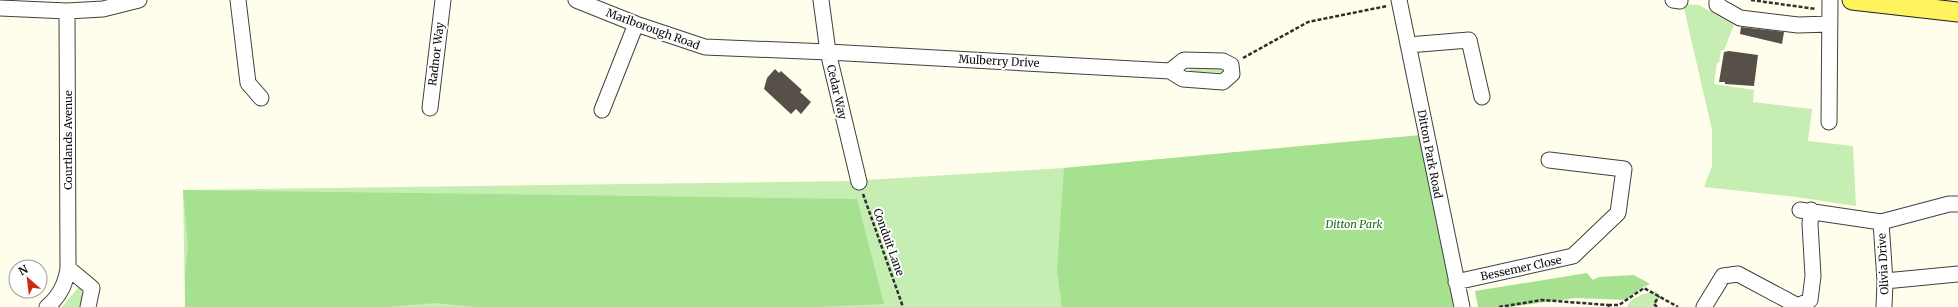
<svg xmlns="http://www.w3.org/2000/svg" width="1958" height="307" viewBox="0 0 1958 307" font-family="Merriweather,serif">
<rect width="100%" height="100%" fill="#fffeed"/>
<path fill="#c7eeb2" d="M1683 4 1699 5 1734 25 1724 50H1721L1719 63H1717L1714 84 1754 90 1753 102 1812 109 1808 141 1853 146 1856 206 1796 197 1704 187 1712 166V130Z
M1190 65 1226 66V73L1190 72Z
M1422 135 1456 307H185L183 190 849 181 1064 168Z
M81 284 91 300 89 307H62Z
M1656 291 1660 297 1655 307H1627C1631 296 1645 294 1656 291Z"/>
<path fill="#a6e18f" d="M1422 135 1456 307H1062L1057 271 1064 168Z
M183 190 857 199 884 304 820 307H476L435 303 389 307H185V271L188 248Z
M1587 273 1593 280 1599 277 1634 275 1650 284 1641 288 1626 300 1576 298 1510 307H1478L1475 291Z"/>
<path fill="#575048" d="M1741 27 1784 32 1782 44 1740 34Z
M1729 51 1758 55 1754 86 1725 84V82H1719L1724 52Z
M775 69 779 73 781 71 802 90 800 92 811 102 801 114 796 109 791 114 764 89 767 78Z"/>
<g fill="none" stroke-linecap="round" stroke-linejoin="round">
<g stroke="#404040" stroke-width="17">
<path id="minor" d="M238 0 248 83 261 98
M576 0 636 24 705 47 828 52 1170 71 1184 60 1223 61 1231 65 1232 74 1223 82 1183 79 1170 71
M821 0 828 52 859 182
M1399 0 1462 307
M1673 0 1680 1
M1717 0V5L1740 18 1798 25 1830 24
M0 8 67 11 103 9 139 0
M1408 45 1469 40 1482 97
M430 108 443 0
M602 110 636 24
M1829 122 1830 0
M1800 210 1881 222 1949 204H1958
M1881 222 1885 281 1884 307
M68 268 92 288 88 307
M1885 281 1958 274
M1456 282 1573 256 1618 213 1624 169 1549 160
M47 307C59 297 66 283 68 268L67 11
M1704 307 1723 276 1738 274 1798 306 1810 300 1813 276 1810 224 1811 210"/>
</g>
<g stroke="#1e1e1e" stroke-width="21">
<path id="major" d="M1852 0 1958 12"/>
</g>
<path stroke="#2f2f2f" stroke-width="2.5" stroke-dasharray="4 2" stroke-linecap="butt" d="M1751 0 1816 9
M1243 58 1308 22 1387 6
M863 194 903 307
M1608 305H1619L1644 288 1678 307
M1499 307 1542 300 1608 305 1609 307
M1657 307 1654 304 1659 296"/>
<use href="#minor" stroke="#fff" stroke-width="15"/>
<use href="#major" stroke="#fff35d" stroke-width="19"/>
</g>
<g text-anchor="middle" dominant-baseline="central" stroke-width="4" stroke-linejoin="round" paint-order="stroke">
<g font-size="11" fill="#0d0d0d" stroke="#fff">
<text transform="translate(653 29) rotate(20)">Marlborough Road</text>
<text transform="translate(436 54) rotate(-83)">Radnor Way</text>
<text transform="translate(999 61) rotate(3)">Mulberry Drive</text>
<text transform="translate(837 92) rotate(77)">Cedar Way</text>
<text transform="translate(68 140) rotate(-90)">Courtlands Avenue</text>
<text transform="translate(1430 154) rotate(79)">Ditton Park Road</text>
<text transform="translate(889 242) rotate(70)">Conduit Lane</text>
<text transform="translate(1883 264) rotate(-93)">Olivia Drive</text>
<text transform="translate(1521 268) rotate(-12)">Bessemer Close</text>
</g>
<g font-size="11" font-style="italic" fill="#196c16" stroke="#fff">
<text x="1354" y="224">Ditton Park</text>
</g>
</g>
<g transform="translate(28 279) rotate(332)"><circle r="19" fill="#ffffff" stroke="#9e9e9e"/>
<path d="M0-3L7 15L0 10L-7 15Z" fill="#cc2b15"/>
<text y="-6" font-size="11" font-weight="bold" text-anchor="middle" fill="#0d0d0d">N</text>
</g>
</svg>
